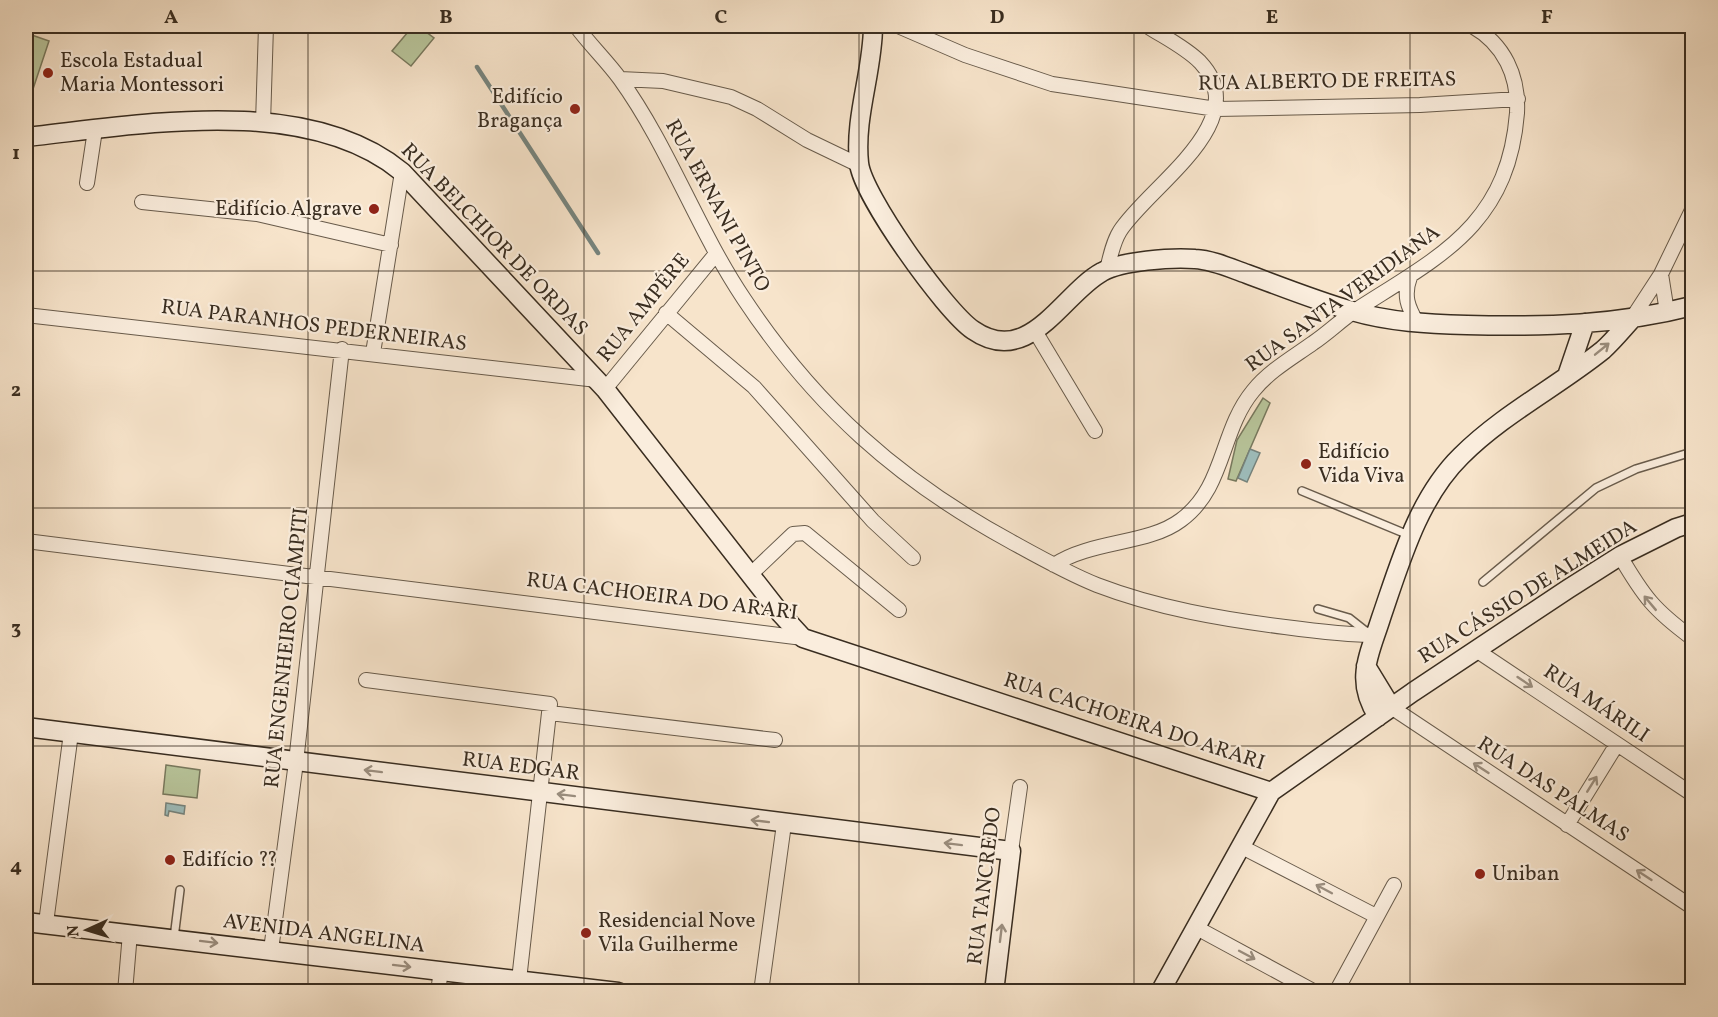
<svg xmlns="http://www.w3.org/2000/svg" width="1718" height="1017" viewBox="0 0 1718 1017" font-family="Vollkorn,serif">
<rect width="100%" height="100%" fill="#f7e4cb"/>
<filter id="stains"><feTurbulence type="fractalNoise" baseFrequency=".00333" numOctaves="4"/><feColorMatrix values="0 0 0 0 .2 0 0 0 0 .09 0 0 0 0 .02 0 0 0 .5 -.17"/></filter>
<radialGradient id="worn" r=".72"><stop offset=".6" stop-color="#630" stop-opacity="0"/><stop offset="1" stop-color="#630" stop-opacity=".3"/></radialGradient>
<path fill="#b8c59b" stroke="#78795e" stroke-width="1.5" d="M413 26H418L434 38 411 66 392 51Z
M26 33 49 41 30 98 26 97Z
M1263 398 1270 403 1236 481 1228 479 1237 440Z
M166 765 200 770 197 798 163 794Z"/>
<path fill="#9ebebd" stroke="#76847e" stroke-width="1.5" d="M1250 449 1260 453 1247 482 1238 478Z
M166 803 185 806 184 814 169 811 168 816 165 815Z"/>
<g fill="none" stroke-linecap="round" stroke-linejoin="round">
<path stroke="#76847e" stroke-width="4.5" d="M477 67 598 253"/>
<g stroke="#685b4b" stroke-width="10">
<path id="lane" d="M1302 491 1411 536
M1483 582 1596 488 1636 469 1692 452
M1318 609 1349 618 1368 633
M174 938 180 890"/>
</g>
<g stroke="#685b4b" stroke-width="16">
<path id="street" d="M576 26C590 45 607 61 620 79 669 147 697 229 744 299 815 406 898 480 1010 541 1039 557 1067 573 1097 585 1157 608 1221 619 1285 627 1315 631 1345 635 1375 635
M898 26 965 55 1052 84 1216 109 1420 105 1518 99
M620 79 663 81 731 97 757 109 807 140 859 165
M263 123 266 26
M87 183 95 130
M142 202 257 214 391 245
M1107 270C1110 257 1113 242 1120 231 1149 186 1256 121 1200 62 1185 47 1164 37 1147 26
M1661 274 1667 312
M1410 277C1403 296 1408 307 1417 323
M666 313 754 387 873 521 913 558
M26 315 597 380
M1631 320 1661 274 1692 210
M1035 331 1095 431
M373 353 402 172
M605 389 715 255
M26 541 803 638
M1620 556C1644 597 1654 610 1692 638
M1054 565C1091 540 1148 545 1181 520 1225 488 1220 431 1253 391 1269 371 1292 358 1313 343 1328 333 1341 320 1356 310 1440 256 1508 225 1517 113 1519 76 1504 44 1472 26
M751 574 793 534 805 533 899 610
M1476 650 1692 794
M366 680 550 704 519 980
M1391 707 1692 907
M550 713 775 740
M1567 825 1617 744
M1240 846 1376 916
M1011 851 1020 787
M46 923 71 733
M1195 927 1315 992
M271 950 296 762 342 349
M125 992 130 933
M438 992 441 970
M761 992 784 824
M1336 992 1394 885"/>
</g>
<g stroke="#392d20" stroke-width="21">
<path id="secondary" d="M873 26C873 71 854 117 859 163 862 195 945 311 973 330 1029 369 1063 293 1102 272 1121 261 1172 257 1195 259 1213 260 1230 268 1247 274 1282 287 1317 301 1352 311 1389 322 1429 324 1467 325 1543 327 1619 325 1692 306
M26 137C139 125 306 93 402 172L605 389 781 614 803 638 1271 792
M1568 373 1585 323
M1366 666 1391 707
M1378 717C1354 680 1369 656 1381 618 1400 563 1418 498 1461 456 1503 414 1557 387 1603 350 1613 341 1622 330 1631 320
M26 727 1011 851 994 992
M26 922 618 992
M1160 992 1271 792 1413 692 1568 589 1620 556 1676 528 1692 523"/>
</g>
<use href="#lane" stroke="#faeddd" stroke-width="7"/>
<use href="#street" stroke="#faeddd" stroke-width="14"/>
<use href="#secondary" stroke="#faeddd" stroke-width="18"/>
</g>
<defs><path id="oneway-shaft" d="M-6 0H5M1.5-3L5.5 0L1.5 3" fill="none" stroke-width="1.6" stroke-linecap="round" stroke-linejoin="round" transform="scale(1.5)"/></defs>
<g stroke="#9a8d7e">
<use href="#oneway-shaft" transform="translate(1602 349) rotate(-39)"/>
<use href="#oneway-shaft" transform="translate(1650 603) rotate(-130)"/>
<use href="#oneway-shaft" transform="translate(1525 682) rotate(34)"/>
<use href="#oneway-shaft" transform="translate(1481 768) rotate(-147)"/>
<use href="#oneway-shaft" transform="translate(373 771) rotate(-173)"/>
<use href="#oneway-shaft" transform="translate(1592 784) rotate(-58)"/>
<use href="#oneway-shaft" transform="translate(566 795) rotate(-173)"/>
<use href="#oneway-shaft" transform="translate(760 821) rotate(-173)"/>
<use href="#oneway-shaft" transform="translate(953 844) rotate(-173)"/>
<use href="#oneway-shaft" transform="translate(1644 875) rotate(-147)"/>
<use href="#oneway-shaft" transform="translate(1324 889) rotate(-152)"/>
<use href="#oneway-shaft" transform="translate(1001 933) rotate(-83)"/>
<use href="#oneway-shaft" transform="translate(209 942) rotate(7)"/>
<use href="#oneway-shaft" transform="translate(1247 955) rotate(28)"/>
<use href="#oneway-shaft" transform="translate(402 966) rotate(7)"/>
</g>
<path fill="none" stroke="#392d20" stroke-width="1.5" stroke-opacity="0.55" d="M308 26V992M584 26V992M859 26V992M1134 26V992M1410 26V992M26 271H1692M26 508H1692M26 746H1692"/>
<g fill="#8f2418" stroke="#faeddd" stroke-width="2">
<circle cx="48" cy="73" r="6"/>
<circle cx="575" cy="109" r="6"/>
<circle cx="374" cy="209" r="6"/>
<circle cx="1306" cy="464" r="6"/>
<circle cx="170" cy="860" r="6"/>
<circle cx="1480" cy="874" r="6"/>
<circle cx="586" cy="933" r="6"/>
</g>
<g text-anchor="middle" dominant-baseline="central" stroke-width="4.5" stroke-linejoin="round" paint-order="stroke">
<g font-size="21" fill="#392d20" stroke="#faeddd" text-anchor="start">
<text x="60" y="61">Escola Estadual<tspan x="60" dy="24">Maria Montessori</tspan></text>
<text x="563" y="97" text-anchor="end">Edifício<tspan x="563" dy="24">Bragança</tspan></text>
<text x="362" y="209" text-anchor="end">Edifício Algrave</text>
<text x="1318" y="452">Edifício<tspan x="1318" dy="24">Vida Viva</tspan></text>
<text x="182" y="860">Edifício ??</text>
<text x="1492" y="874">Uniban</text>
<text x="598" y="921">Residencial Nove<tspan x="598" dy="24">Vila Guilherme</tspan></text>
</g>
<g font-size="21" fill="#392d20" stroke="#faeddd">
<text transform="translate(1327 82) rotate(-1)">RUA ALBERTO DE FREITAS</text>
<text transform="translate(717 206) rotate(61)">RUA ERNANI PINTO</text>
<text transform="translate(494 240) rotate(46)">RUA BELCHIOR DE ORDAS</text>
<text transform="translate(1343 299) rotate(-36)">RUA SANTA VERIDIANA</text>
<text transform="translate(644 308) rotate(-51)">RUA AMPÉRE</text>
<text transform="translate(314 326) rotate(7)">RUA PARANHOS PEDERNEIRAS</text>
<text transform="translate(1528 592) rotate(-32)">RUA CÁSSIO DE ALMEIDA</text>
<text transform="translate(662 597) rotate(7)">RUA CACHOEIRA DO ARARI</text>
<text transform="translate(287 648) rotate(-84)">RUA ENGENHEIRO CIAMPITI</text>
<text transform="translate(1596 704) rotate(34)">RUA MÁRILI</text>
<text transform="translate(1134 722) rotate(18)">RUA CACHOEIRA DO ARARI</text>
<text transform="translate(521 767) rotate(7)">RUA EDGAR</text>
<text transform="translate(1553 790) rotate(33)">RUA DAS PALMAS</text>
<text transform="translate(985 886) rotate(-83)">RUA TANCREDO</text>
<text transform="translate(324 934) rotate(7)">AVENIDA ANGELINA</text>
</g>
</g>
<rect width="1718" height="1017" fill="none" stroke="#f7e4cb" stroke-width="66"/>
<g transform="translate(87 930) rotate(266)" stroke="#faeddd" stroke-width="4.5" paint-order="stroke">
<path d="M0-4.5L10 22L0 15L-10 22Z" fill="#392d20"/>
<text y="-9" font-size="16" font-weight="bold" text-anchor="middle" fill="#392d20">N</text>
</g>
<rect x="33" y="33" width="1652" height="951" fill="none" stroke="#392d20" stroke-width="2"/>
<g font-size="20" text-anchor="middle" font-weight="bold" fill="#392d20">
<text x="171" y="23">A</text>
<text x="446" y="23">B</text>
<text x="721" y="23">C</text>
<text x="997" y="23">D</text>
<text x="1272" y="23">E</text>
<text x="1547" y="23">F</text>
<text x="16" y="159">1</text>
<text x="16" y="396">2</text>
<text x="16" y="634">3</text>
<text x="16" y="872">4</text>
</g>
<rect width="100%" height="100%" filter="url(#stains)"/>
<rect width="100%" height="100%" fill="url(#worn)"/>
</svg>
